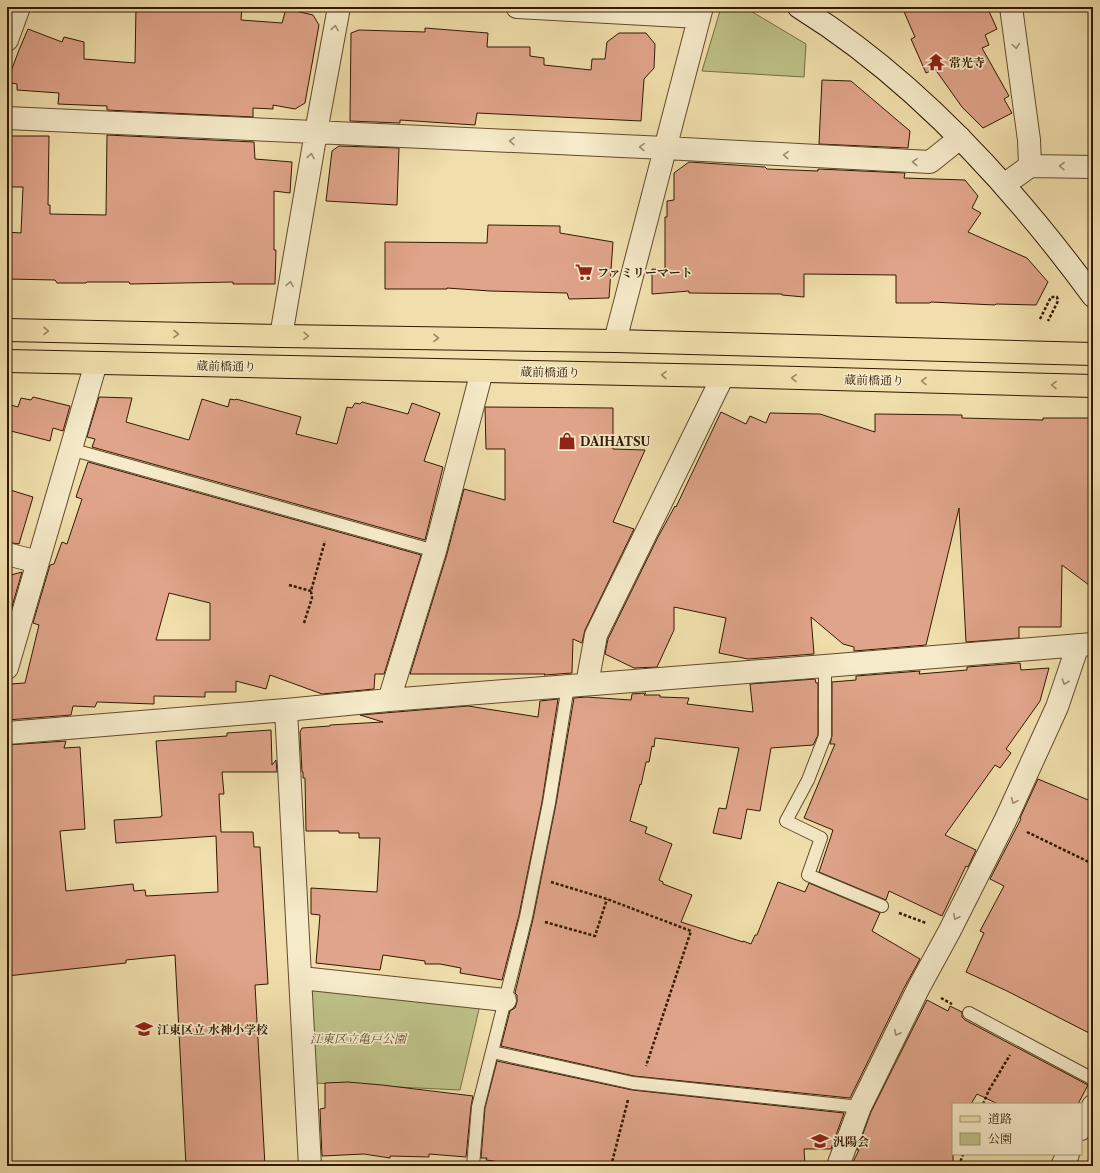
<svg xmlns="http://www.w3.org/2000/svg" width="1100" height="1173" viewBox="0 0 1100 1173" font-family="'Libre Caslon Text','Noto Serif JP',serif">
<rect width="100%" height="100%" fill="#f0dfac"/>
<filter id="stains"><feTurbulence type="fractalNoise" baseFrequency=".005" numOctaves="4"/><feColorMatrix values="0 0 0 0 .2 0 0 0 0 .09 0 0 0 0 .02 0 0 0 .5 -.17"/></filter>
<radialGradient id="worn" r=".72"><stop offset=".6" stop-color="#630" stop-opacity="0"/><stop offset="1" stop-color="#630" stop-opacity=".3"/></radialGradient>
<path fill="#bdc187" stroke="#786d44" d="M731 7H744L806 44 804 77 702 71 720 11Z
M301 983 480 1005 460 1090 314 1083Z"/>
<path fill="#e0a48a" stroke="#321901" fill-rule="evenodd" d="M136 7H242L241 20 282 23 286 9 313 15 319 25 305 103 295 109 273 105V109L253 108V117L107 110V106L58 104 59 93 17 90V84L7 82 19 50 28 29 62 42 64 37 84 42V59L135 63Z
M902 7H987L997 29 985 35 989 45 982 48 1009 96 1004 99 1012 113 983 128 962 107 935 69 926 73 911 39 915 37Z
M425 28 488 33 487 47H530V56L544 58V65L591 70 592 59H605L607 42 619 33H646L655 44 654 68 644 79 641 121 477 113 475 125 400 120V123L350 121 351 33 359 30 425 32Z
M822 80 851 81 910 131 908 148 819 144Z
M107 135 254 142 255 159 292 162 290 193 274 191V250H276L275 284H233V282L130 284 129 282H87L86 283H57L55 280 7 279V232L21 233 23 187H7V136H49L48 205H50V214L106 215Z
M339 146 399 148 397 205 326 201 332 151Z
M689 162 765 167 767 169 818 171V169L905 173 904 178 965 180 978 196 972 208 981 213 968 232 1027 258 1048 282 1036 305 996 304 995 305 931 302 930 303H896V275L804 274V297L782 295V294L689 293V291L652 294V269L665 270V217H667V201L674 200V173Z
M488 225 560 226V233L613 242 609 298 569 299 567 293 490 291 447 288V289H385V242L487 243Z
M33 397 70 406 63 431 53 428 50 441 7 430V404L18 407 21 398 31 400Z
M99 397 132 398 126 422 189 440 202 399 228 407 230 399 235 400 236 399 301 417 296 434 337 444 347 407 352 408 355 403 360 404 362 402 408 414 412 403 440 413 424 461 443 467 425 540 92 447 95 439 87 437Z
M485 407 613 408V449L645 450 613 522 634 529 585 630 582 643 573 639 572 673 544 675 545 674H410L447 554 464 489 505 500V449H486Z
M721 412 746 424 750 416 766 423 770 413 820 414 875 432V414L962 415V418L1043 420V418H1093V588L1062 565 1061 627H1019V638L966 642 959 508 926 645 854 651V647L843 644 811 617 814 654 748 659 719 653 726 618 674 607V630L657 667 634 668 605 654 608 639 658 537 675 506 676 507Z
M88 462 421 555 384 674H375L374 689 322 694 270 675 266 689 236 681V692H205V697L154 696V704L97 702 95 707 73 706 71 715 7 720V698L10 684 25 683 39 625 33 623 50 565 54 564 62 542 67 544 82 499 76 497ZM169 593 210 603V640H156Z
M7 489 33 497 19 544 7 542Z
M22 572 9 617 7 616V576Z
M1020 663 1021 670 1049 668 1040 701 1006 749 1011 753 1000 768 995 765 945 835 976 850 968 867 966 866 942 916 889 891 886 900 819 872 833 830 804 818 835 744H830L832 736V682L856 680V676L920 671 919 674 967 670V667Z
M815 679 816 683H818V735L813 745 771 748 760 811 747 809 741 839 713 833 719 808 726 809 739 748 655 738 654 747 652 746 649 762H646L641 785 640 784 630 821 647 827 645 833 672 844 659 880 663 882V884L692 895 681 922 743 942V941L751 944 755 935H757L778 882 805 892 809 883 880 913 872 931 920 959 904 988 850 1098 634 1076 501 1046 510 1011 515 1008 517 1002V995L515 993 533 919 556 804 574 698 586 697 631 700 632 694 646 693 644 695H660V697L689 698 687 704 753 712 750 684Z
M558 699 542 802 519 915 502 980 460 973 461 968 440 964H425V961L383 955 380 970 316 963 320 915 311 914V888L377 892 380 838H359V833H339V831H306L305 778H303V772H302L300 732 302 728 330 726V725L383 722 360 715 468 706 538 717 540 701Z
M271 730 272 765 276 760 277 772H222L224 794H219L221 832H253L254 847H260L268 984 255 985 265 1166H186L175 955 126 960V963L7 976V745L66 741 64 748 80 747 85 829 60 831 66 891 133 884 134 891 145 890 146 896 218 892 216 836 116 843 114 820 161 817V816H162L156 741 227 736V733Z
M1038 779 1093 802V1035L1007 991 966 972 984 933 980 931 1004 886 990 879 1021 819 1020 818Z
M927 1000 948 1011 950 1006 962 1012V1017L965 1020 1088 1085 1078 1104H998L977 1094 971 1104H953V1166H851L859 1150H857L871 1112Z
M497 1061 632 1090 844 1113 831 1149H804L805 1166H529L486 1160 487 1158H481L485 1108Z
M348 1082 382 1085 473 1096 471 1106 466 1157 429 1154V1157L390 1156V1158L364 1154 322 1156 320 1109 325 1108V1083Z"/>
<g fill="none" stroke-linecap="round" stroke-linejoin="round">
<g stroke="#624a2c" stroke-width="14">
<path id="lane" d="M70 449 435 551
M825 666V736L808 780 786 821 821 838 808 875 882 906
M969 1013 1093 1079
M492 1052 633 1083 860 1107
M473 1166 478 1107 526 917 549 803 568 686"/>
</g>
<g stroke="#624a2c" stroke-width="24">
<path id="street" d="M517 7 699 17
M1011 7 1029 140 1030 166
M7 40 19 7
M7 118 665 148 930 162 960 138
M1004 185 1030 166 1093 167
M281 336 316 132 339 7
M615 341 702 7
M7 554 38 562
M7 668 96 363
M587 684 596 635 723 376
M389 700 435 551 482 371
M286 710 310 1166
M7 733 286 710 389 700 825 666 1093 644
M301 978 505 1000
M1081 1129 1093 1106
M838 1166 860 1107 919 987 949 932 1005 821 1057 707 1078 645
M1062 1166 1068 1154"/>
</g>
<g stroke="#321901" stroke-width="24">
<path id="secondary" d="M799 7C915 79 1013 187 1093 296"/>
</g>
<g stroke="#321901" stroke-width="24">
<path id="primary" d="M7 330 281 336 615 341 1093 354
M7 361 723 376 1093 386"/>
</g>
<path stroke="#321901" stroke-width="2.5" stroke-dasharray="3 2" stroke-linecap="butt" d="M1040 319 1051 297H1057L1058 301 1048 321
M289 585 311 591
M304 623 312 598 311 591 325 541
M1027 832 1093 864
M551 882 607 899 691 931 646 1066
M899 913 926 923
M545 922 595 936 607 899
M941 998 952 1004
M983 1104 989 1090 1010 1055
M611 1166 628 1100
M959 1166 963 1154"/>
<use href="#lane" stroke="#f5eac9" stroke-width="12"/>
<use href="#street" stroke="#f5eac9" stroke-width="22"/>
<use href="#secondary" stroke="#f5eac9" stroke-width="22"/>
<use href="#primary" stroke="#f0dfac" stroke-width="22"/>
</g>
<defs><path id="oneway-chevron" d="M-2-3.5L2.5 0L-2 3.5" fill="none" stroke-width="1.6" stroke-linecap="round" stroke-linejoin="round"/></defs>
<g stroke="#9d8c6f">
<use href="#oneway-chevron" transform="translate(335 28) rotate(-80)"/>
<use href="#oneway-chevron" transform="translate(1016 46) rotate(82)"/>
<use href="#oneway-chevron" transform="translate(512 141) rotate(-177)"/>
<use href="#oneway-chevron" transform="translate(642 147) rotate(-177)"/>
<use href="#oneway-chevron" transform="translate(786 155) rotate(-177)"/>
<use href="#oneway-chevron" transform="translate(311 156) rotate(-80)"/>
<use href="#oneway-chevron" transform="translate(915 162) rotate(-177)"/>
<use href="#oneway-chevron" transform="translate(1062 166) rotate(-179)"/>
<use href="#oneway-chevron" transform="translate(290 284) rotate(-80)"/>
<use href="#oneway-chevron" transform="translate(1065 682) rotate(109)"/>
<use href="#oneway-chevron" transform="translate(1014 801) rotate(114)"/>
<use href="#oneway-chevron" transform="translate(956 917) rotate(117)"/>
<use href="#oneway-chevron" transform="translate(897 1033) rotate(116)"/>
</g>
<g stroke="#9a865f">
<use href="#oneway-chevron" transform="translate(46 331) rotate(1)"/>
<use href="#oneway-chevron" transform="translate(176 334) rotate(1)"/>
<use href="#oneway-chevron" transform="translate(306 336) rotate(1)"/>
<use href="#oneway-chevron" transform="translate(436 338) rotate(1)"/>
<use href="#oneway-chevron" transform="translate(664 375) rotate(-179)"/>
<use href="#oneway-chevron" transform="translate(794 378) rotate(-179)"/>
<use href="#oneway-chevron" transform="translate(924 381) rotate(-179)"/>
<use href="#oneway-chevron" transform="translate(1054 385) rotate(-179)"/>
</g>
<defs>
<g id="temple-bare" transform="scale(1.38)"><path d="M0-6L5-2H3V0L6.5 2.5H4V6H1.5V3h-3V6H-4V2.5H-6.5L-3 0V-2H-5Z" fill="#8f2418" stroke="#f5eac9" stroke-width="2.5" paint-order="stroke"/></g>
<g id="supermarket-bare" transform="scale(1.38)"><path d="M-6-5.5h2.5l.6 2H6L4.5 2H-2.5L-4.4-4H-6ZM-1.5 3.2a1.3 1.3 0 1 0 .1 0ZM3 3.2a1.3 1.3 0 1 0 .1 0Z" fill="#8f2418" stroke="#f5eac9" stroke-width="2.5" paint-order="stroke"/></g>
<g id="shop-bare" transform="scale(1.38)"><path d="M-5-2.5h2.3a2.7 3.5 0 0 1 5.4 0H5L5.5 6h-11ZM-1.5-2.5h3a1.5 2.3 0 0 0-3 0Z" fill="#8f2418" stroke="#f5eac9" stroke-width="2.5" paint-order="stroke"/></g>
<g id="school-bare" transform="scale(1.38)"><path d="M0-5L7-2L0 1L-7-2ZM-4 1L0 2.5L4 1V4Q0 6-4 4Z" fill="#8f2418" stroke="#f5eac9" stroke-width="2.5" paint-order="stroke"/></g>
</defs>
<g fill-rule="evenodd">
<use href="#temple-bare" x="936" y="62"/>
<use href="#supermarket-bare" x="584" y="272"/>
<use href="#shop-bare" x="567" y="441"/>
<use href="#school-bare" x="144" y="1029"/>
<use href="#school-bare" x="820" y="1141"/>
</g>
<g text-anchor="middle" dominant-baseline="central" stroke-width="3.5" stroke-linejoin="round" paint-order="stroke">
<g font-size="12" font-weight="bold" fill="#321901" stroke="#f5eac9" text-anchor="start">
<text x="949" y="62">常光寺</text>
<text x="597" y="272">ファミリーマート</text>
<text x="580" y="441">DAIHATSU</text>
<text x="157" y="1029">江東区立 水神小学校</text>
<text x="833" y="1141">汎陽会</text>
</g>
<g font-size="12" fill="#321901" stroke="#f5eac9">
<text transform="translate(226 366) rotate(1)">蔵前橋通り</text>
<text transform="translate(550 372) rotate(1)">蔵前橋通り</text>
<text transform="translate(874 380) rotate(1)">蔵前橋通り</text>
</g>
<g font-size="12" font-style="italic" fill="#5c4b29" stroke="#f5eac9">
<text x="358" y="1038">江東区立亀戸公園</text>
</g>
</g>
<rect width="1100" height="1173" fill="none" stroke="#f0dfac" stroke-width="24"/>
<rect x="8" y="8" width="1084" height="1157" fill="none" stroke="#321901" stroke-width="2"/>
<rect x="12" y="12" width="1076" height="1149" fill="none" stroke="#321901"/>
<rect x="952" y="1103" width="130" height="52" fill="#f5eac9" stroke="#a79679"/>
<rect x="960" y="1116" width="20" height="6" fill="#f0dfac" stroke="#a79679"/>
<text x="988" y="1123" font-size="12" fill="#321901">道路</text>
<rect x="960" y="1133" width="20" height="12" fill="#bdc187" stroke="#a79679"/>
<text x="988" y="1143" font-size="12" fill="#321901">公園</text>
<rect width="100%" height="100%" filter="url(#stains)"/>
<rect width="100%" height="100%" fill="url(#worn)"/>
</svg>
